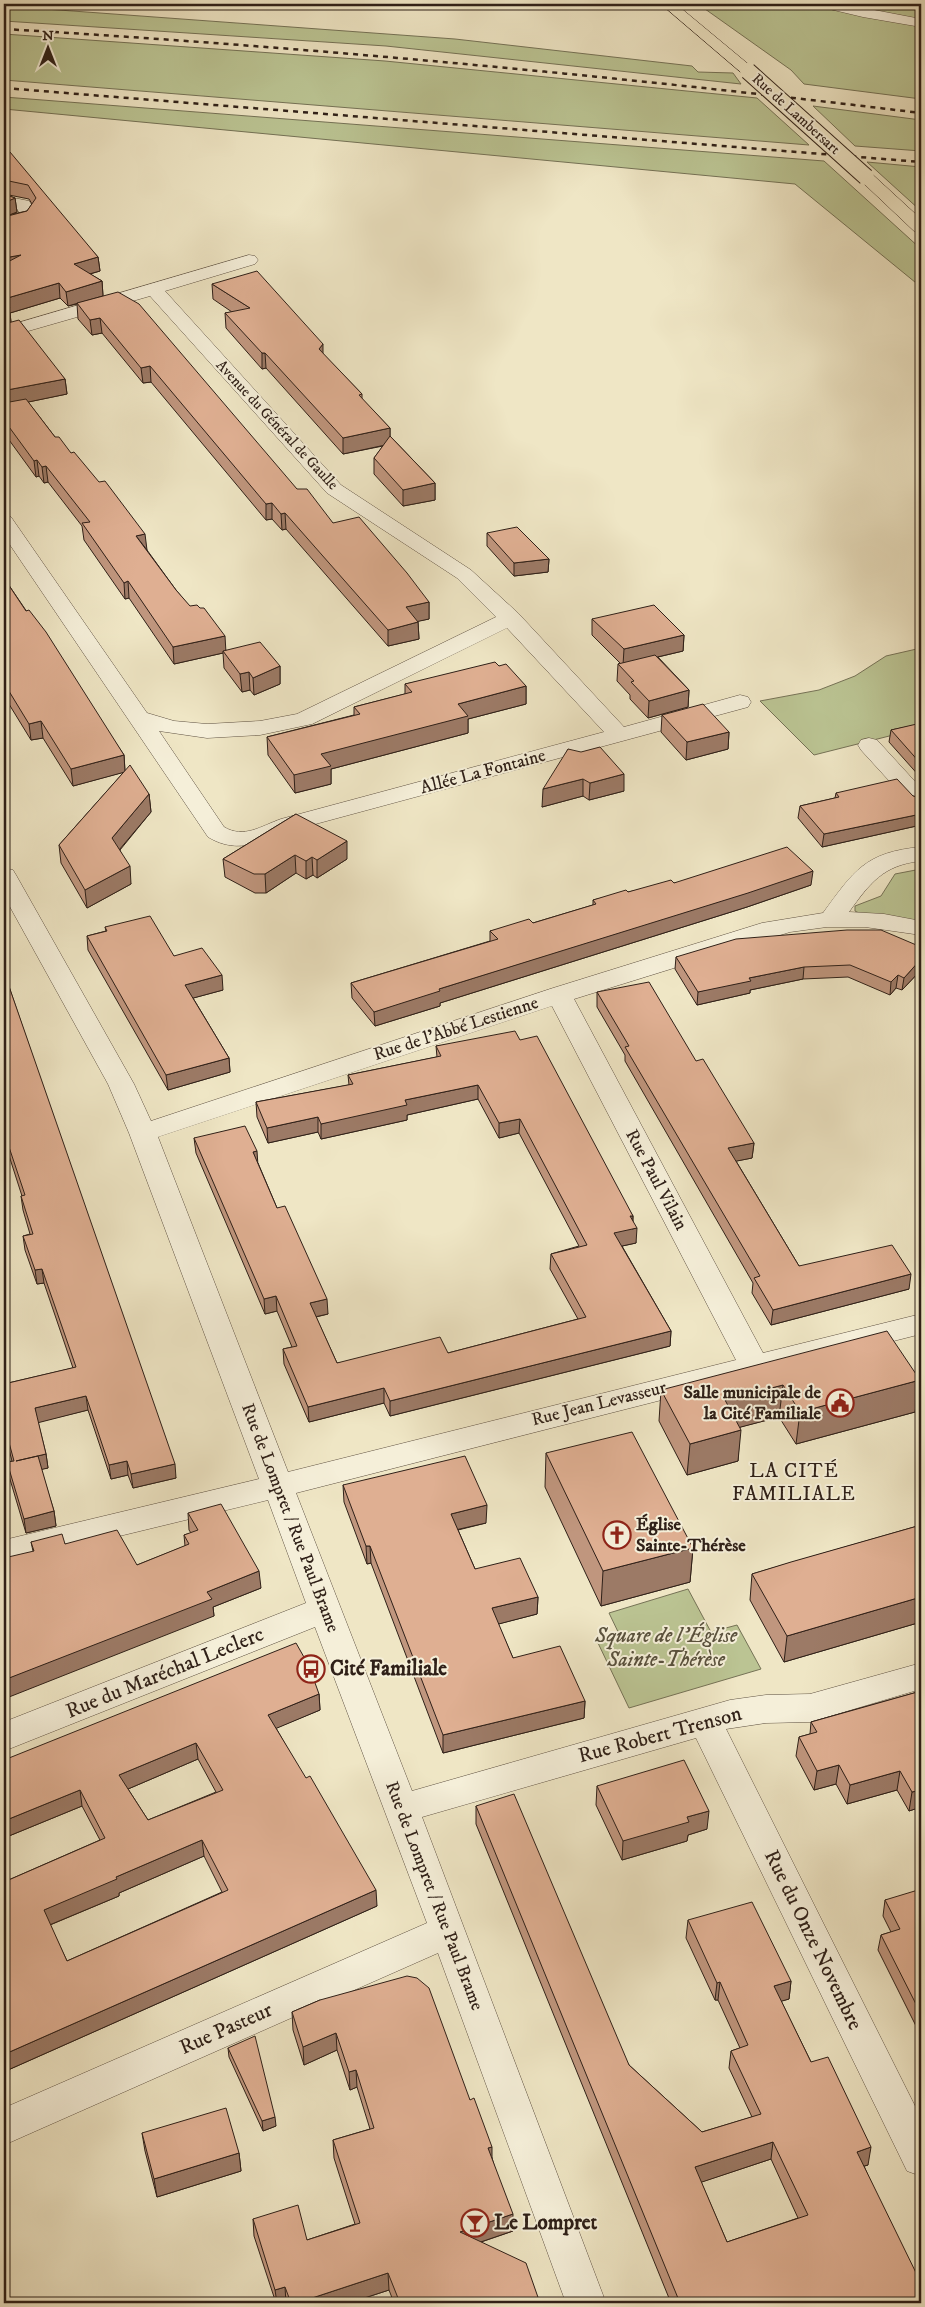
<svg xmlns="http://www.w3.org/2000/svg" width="925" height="2307" viewBox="0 0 925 2307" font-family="'IM FELL DW Pica',serif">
<rect width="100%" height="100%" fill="#efe6c5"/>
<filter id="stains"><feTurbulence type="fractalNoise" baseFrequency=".004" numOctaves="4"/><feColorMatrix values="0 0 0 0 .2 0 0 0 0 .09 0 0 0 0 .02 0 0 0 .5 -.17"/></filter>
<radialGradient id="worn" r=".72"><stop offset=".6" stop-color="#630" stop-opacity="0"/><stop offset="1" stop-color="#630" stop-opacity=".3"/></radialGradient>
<path fill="#bbc493" stroke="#757256" d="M698 4H921V99L804 84 791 70Z
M4 6 455 39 692 66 698 72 733 73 741 84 386 46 4 21Z
M4 34 385 61 757 98 809 145 4 80Z
M4 97 824 161 921 249V287L795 184 4 109Z
M813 106 921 120V151L855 146Z
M867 162 921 167V211Z
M921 648V728L814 755 760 701 819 690 855 676 886 656Z
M921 869V923L861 914 855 911V906L881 896 895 874Z
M688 1589 711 1632 737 1625 761 1669 629 1708 598 1643 617 1637V1639L621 1638 609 1613Z"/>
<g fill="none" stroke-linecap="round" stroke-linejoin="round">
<g stroke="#5f5243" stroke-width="1">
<path id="minor" d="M819 4H843L921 19V27L863 17 821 7Z
M4 196 29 201 36 212 28 223 4 229V219L16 215 19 212 17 209 4 206Z
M249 255 255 256 258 260 255 264 165 291 341 485 471 570 518 613 624 727 740 695 748 697 751 702 748 707 297 829C267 840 239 856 208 837L4 536V515L11 517 147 713 174 721 207 724 260 721 297 714 496 617 457 578 327 493 150 296 4 338V327ZM507 628 604 732 281 819C261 826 244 839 224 827L159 731 207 738 260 735 312 724Z
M869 738 877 740 921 788V809L913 807 861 750 858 745 861 740Z
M921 847V861C883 865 870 883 849 912L884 914 921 921V935L865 927H827L790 932 574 999 763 1353 921 1314V1334L296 1493 412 1791 730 1700 766 1695 810 1694 921 1663V1689L810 1722 766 1723 726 1729 921 2118V2176L907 2171 696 1738 422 1817 606 2303H566L438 1953 4 2145V2108L427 1923 315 1627 4 1751V1722L306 1603 268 1500 4 1564V1540L259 1479 129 1133 108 1084 4 896V868L13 870 16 875 134 1084 151 1121 550 989 762 923 823 913C854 871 865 852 921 847ZM552 1006 736 1360 288 1472 158 1137Z"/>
</g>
<g stroke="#2f2018" stroke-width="1">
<path id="major" d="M661 4H676L753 68 756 71 753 74H743Z
M866 172 872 174 921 219V233L915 232 860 180 858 177 860 174Z"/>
</g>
<use href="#minor" fill="#f5efd9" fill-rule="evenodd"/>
<use href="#major" fill="#efe6c5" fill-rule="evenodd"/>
<path stroke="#2f2018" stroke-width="2.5" stroke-dasharray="5 5" stroke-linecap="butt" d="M4 29C311 47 616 76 921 113
M4 88 921 162"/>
<g stroke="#2f2018" stroke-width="18" stroke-linecap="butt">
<path id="major-bridge" d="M748 71 866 177"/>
</g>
<use href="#major-bridge" stroke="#efe6c5" stroke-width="16"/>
</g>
<path fill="#c0967e" stroke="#2f2018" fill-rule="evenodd" d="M4 154 98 257 100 271 90 274 102 281 103 296 297 489 333 523 429 602V619L418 621V622L419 639 388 646 286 529 282 530 272 519 266 520 151 382 143 383 102 333 92 335 78 319 77 304 68 306 60 298 10 313 11 322 65 379 67 394 28 402 55 437 147 550 176 590 225 650 280 666V684L254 695 250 690 242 692 224 668 223 653 174 664 129 598 125 599 84 540 82 526 48 482 44 483 39 476 36 477 4 433V403L6 402 4 399ZM4 194 29 199 32 204 27 211 8 215 17 212 15 198Z
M212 284 323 354 362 394V399L390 428V436L435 483V500L403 506 374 474V458L383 446 343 454 266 368 262 369 226 328 225 313 232 312 213 299Z
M487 533 549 559 548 572 514 576 487 546Z
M4 578 124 755 125 771 149 794 151 812 120 850 131 884 87 908 61 863 59 845 124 772 73 786 43 738 31 740 4 696Z
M592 619 684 635 683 651 658 657 689 690 688 707 648 718 630 699V695L617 681 618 664 620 663 592 635Z
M499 666 526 686V704L468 719V733L331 769V784L295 793 268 755 267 737 354 715V707L405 694V684Z
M662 715 729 732 728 749 686 760 661 732Z
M921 724V778L889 742 891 730Z
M568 749 624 791 589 800 583 796 542 807Z
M836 793 913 796 921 798V825L822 847 798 818 800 806 835 798Z
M296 814 347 859 317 878 313 875 306 879 296 873 266 893H255L225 877 223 859Z
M674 883 811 885 747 907 440 1003V1006L375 1026 352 998 351 983 490 941V931L533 923 593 905V900L628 892Z
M105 927 174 956 223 990 193 998 229 1058 230 1072 168 1090 88 950 87 936 106 931Z
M921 947V973L920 971 902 990 896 988 890 995 848 977 803 979 750 990V993L697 1005 675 969 676 957Z
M4 972 176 1478 133 1488 128 1475 111 1479 88 1410 38 1422 46 1454 48 1468 41 1469 54 1511 56 1526 26 1533 9 1476 7 1462 12 1461 4 1430V1384L73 1368 44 1283 37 1284 25 1250 23 1236 30 1234 23 1210 21 1196H22L4 1140Z
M597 992 754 1143 752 1158 736 1161 799 1266 909 1289 771 1325 752 1293 753 1283 625 1061V1055L597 1007Z
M520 1040 633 1216V1220L636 1243 622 1246 671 1331 670 1346 390 1416 384 1403 309 1422 284 1364 283 1349 292 1347 277 1311 265 1314 196 1153 194 1138 258 1163 277 1208 328 1314 316 1317 337 1363 448 1353 578 1319 550 1269 551 1254 579 1246 519 1133 499 1138 478 1099 407 1115V1120L321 1139 318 1132 268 1143 257 1117 256 1102 349 1085 348 1075 437 1057 436 1046Z
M918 1057H921V1078L917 1071Z
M920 1380 915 1412 796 1444 779 1417 740 1427 738 1461 687 1475 659 1421 661 1390Z
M546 1453 693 1548 690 1582 601 1606 545 1487Z
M343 1485 486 1523 458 1530 475 1569 538 1597 537 1614 498 1624 513 1658 585 1701 584 1718 443 1753 371 1563 367 1564 344 1502Z
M188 1513 261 1588 213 1607 214 1616 33 1551 31 1542 65 1544 137 1565 185 1546 184 1535 191 1533 189 1530Z
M921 1525V1622L784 1662 750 1600 752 1574Z
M921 1691V1807L909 1811 897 1790 847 1804 836 1784 814 1790 796 1756 799 1737 810 1734 811 1722Z
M319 1694 320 1710 276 1728 377 1906 8 2070 4 2060V1882L100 1840 82 1806 4 1838V1760ZM198 1759 216 1792 148 1820 128 1789ZM204 1856 222 1892 67 1961 50 1925 119 1896V1893Z
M597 1786 707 1829 688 1835 687 1841 622 1860 596 1805Z
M476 1806 629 2065 702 2132 752 2117 729 2068 731 2051 740 2048 718 2000H715L686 1938 688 1920 791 1981 789 1999 781 2001 811 2062 868 2165 864 2166 921 2303H671L476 1824ZM771 2159 798 2218 727 2242 701 2182Z
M921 1896V2032H919L878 1950 881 1935 891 1932 883 1916 885 1900Z
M320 2000 470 2100 492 2158 513 2231 481 2242 540 2303H394L389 2290 349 2303H276L254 2236 253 2219 307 2240 355 2224 334 2158 333 2140 370 2129 357 2087 350 2090 337 2050 304 2065 293 2030 292 2012Z
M228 2048 276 2126 263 2131 229 2057Z
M142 2133 239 2153 241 2171 157 2197 145 2151Z"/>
<path fill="#9c7a66" stroke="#2f2018" d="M15 198 17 212 4 217V203Z
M21 255 4 273V258Z
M98 257 100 271 75 278 74 264Z
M102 281 103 296 68 306 66 292Z
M59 283 60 298 10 313 11 323 4 325V299Z
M100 318 102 333 92 335 90 320Z
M323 344V359L319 349Z
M262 353H265L266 368 262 369Z
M150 366 151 382 143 383 141 368Z
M65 379 67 394 9 406 7 390Z
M390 428V444L343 454V438Z
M37 460 39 476 36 477 34 461Z
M46 466 48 482 44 483 42 467Z
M435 483V500L403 506V490Z
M272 503V519L266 520V504Z
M285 513 286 529 282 530 281 514Z
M145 534 147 550 136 536Z
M549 559 548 572 514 576V563Z
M128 581 129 598 125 599 124 583Z
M429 602V619L406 624V607Z
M418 622 419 639 388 646V630Z
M684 635 683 651 623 665 624 649Z
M225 636 226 653 223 651V653L174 664 173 647Z
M280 666V684L254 695 253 678Z
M249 672 250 690 242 692 240 674Z
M526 686V704L468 719V733L331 769V784L295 793 294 775 321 754 458 704Z
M689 690 688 707 648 718 649 701Z
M41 721 43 738 31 740 29 724Z
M729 732 728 749 686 760 687 742Z
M124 755 125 772 73 786 71 769Z
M624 774V791L589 800 590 783Z
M583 779V796L542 807 543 789Z
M149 794 151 812 114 856 112 838Z
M921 814V825L822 847 824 834Z
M347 841V859L317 878V860Z
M295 855 296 873 266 893 265 874Z
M312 857 313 875 306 879V861Z
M130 866 131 884 87 908 85 890Z
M813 871 811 885 747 907 440 1003V1006L375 1026 374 1012 439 989Z
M921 959 920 971 902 990 904 978Z
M804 967 803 979 750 990V993L697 1005 698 992 749 978Z
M222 975 223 990 186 1000 185 985Z
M898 975 896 988 890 995 891 982Z
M229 1058 230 1072 168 1090 166 1075Z
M478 1085V1099L407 1115V1120L321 1139V1124L405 1100Z
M318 1117V1132L268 1143 267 1128Z
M520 1119 519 1133 499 1138V1123Z
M754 1143 752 1158 727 1163 728 1148Z
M257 1151 258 1166 253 1152Z
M630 1216H633L632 1229 637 1228 636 1243 613 1248 614 1233Z
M42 1269 44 1283 37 1284 35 1270Z
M911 1274 909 1289 771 1325 773 1310Z
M276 1296 277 1311 265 1314 264 1299Z
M327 1299 328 1314 310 1318V1303Z
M671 1331 670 1346 390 1416V1401Z
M920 1380 915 1412 796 1444 800 1412Z
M783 1385 779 1417 722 1432 725 1400Z
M384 1388V1403L309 1422 308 1407Z
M86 1396 88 1410 37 1423 35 1408Z
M741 1430 738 1461 687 1475 690 1444Z
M46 1454 48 1468 18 1475 16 1461Z
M127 1461 128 1475 111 1479 109 1465Z
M175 1464 176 1478 133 1488 131 1474Z
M487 1505 486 1523 451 1531V1514Z
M54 1511 56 1526 26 1533 24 1519Z
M366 1546H370L371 1563 367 1564Z
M693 1548 690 1582 601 1606 603 1571Z
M259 1571 261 1588 213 1607 214 1616 4 1699V1680L207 1592Z
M538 1597 537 1614 491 1626 492 1608Z
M921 1597V1622L784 1662 787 1636Z
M319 1694 320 1710 270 1731 268 1715Z
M585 1701 584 1718 443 1753V1735Z
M196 1743 198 1759 121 1792 119 1775Z
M839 1765 836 1784 814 1790 817 1771Z
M900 1771 897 1790 847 1804 850 1785Z
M80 1790 82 1806 4 1838V1821Z
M921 1790V1807L909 1811 912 1792Z
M709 1811 707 1829 688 1835 687 1841 622 1860 623 1841 687 1817Z
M202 1840 204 1856 119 1893V1896L47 1926 44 1910 116 1877Z
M376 1890 377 1906 8 2070 5 2054Z
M791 1981 789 1999 772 2004 774 1986Z
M720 1982 718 2000H715L717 1983Z
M336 2033 337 2050 304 2065 303 2047Z
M356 2070 357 2087 350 2090 349 2072Z
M275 2117 276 2126 263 2131 262 2121Z
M773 2142 771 2159 693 2185 695 2167Z
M492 2147V2164L488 2148Z
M871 2147 868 2165 854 2169 857 2152Z
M239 2153 241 2171 157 2197 154 2179Z
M513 2214V2231L460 2249V2232Z
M388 2273 389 2290 349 2303H297Z
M285 2287 286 2303H277L275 2290Z"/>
<path fill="#dfaf92" stroke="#2f2018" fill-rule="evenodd" d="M10 152 98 257 74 264 102 281 66 292 59 283 4 299V264L21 255 4 258V217L27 211 36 198 28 185 4 180V154Z
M4 194 15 198 4 203Z
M257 271 323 344 319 349 362 394 359 395 390 428 343 438 265 353H262L225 313 250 308 212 284Z
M118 292 139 304 297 489H307L333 523 359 517 407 573 429 602 406 607 418 622 388 630 285 513 281 514 272 503 266 504 150 366 141 368 100 318 90 320 77 303Z
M4 301 10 308 4 310Z
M19 320 65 379 7 390 4 386V324Z
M26 399 55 437H59L71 453 74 452 99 482 105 481 145 534 136 536 176 590 190 606 197 605 200 608H204L225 636 173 647 128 581 124 583 82 523 90 522 46 466 42 467 37 460 34 461 4 420V403Z
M390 436 435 483 403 490 374 458Z
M517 527 549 559 514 563 487 533Z
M4 578 26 611 29 610 46 632 124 755 71 769 41 721 29 724 4 683V667L8 666 4 660Z
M654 605 684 635 624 649 592 619Z
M260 642 280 666 253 678 249 672 240 674 223 651Z
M655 655 689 690 649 701 631 682 634 681 618 664Z
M495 662 499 666 506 664 526 686 458 704 468 716 321 754 331 766 294 775 267 737 360 714 354 707 412 692 405 684Z
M703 704 729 732 687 742 662 715Z
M921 723V764L891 730Z
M600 747 624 774 590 783 583 779 543 789 568 749 581 752Z
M130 765 149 794 112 838 130 866 85 890 59 845Z
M897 779 913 796 921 798V814L824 834 800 806 839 797 836 793Z
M296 814 347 841 317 860 312 857 306 861 295 855 265 874H254L223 859Z
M787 847 813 871 748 893 439 989 440 991 374 1012 351 983 498 939 490 931 529 919 533 923 596 904 593 900 626 890 628 892 671 880 674 883Z
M150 916 174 956 202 948 222 975 185 985 229 1058 166 1075 87 936 107 931 105 927Z
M847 930H881L921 947V959L904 978 898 975 891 982 850 965 804 967 749 978 751 981 698 992 676 957 736 939Z
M4 972 175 1464 131 1474 127 1461 109 1465 86 1396 35 1408 46 1454 16 1461 38 1456 54 1511 24 1519 7 1462 14 1461 4 1424V1384L76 1367 42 1269 35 1270 23 1236 33 1234 21 1196 25 1195 4 1132Z
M649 982 696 1061 703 1059 754 1143 728 1148 799 1266 892 1245 911 1274 773 1310 754 1278 760 1276 625 1047 629 1046 597 992Z
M515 1031 520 1040 537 1036 633 1216H630L637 1228 614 1233 671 1331 390 1401 384 1388 308 1407 283 1349 297 1346 276 1296 264 1299 194 1138 245 1126 257 1151 253 1152 277 1208 285 1206 327 1299 310 1303 337 1363 440 1337 448 1353 586 1317 551 1254 587 1245 520 1119 499 1123 478 1085 405 1100 407 1105 321 1124 318 1117 267 1128 256 1102 353 1084 348 1075 441 1056 436 1046Z
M887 1331 920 1380 800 1412 783 1385 725 1400 741 1430 690 1444 661 1390Z
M632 1432 693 1548 603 1571 546 1453Z
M465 1456 487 1505 451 1514 475 1569 520 1558 538 1597 492 1608 513 1658 560 1646 585 1701 443 1735 370 1546H366L343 1485Z
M221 1504 259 1571 207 1592 212 1599 4 1680V1558L34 1551 31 1542 62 1534 65 1544 117 1530 137 1565 189 1544 184 1535 198 1530 188 1513Z
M921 1525V1597L787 1636 752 1574 791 1562Z
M296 1643 309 1666 319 1694 268 1715 306 1778 310 1776 376 1890 5 2054 4 2051V1986L7 1985 4 1978V1882L105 1838 80 1790 4 1821V1760ZM196 1743 223 1790 148 1820 119 1775ZM202 1840 228 1890 67 1961 44 1910 117 1879 116 1877Z
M921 1691V1790L912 1792 900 1771 850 1785 839 1765 817 1771 799 1737 817 1732 811 1722Z
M684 1760 709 1811 687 1817 689 1822 623 1841 597 1786Z
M514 1794 629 2065 702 2132 761 2114 731 2051 748 2045 720 1982 717 1983 688 1920 752 1902 791 1981 774 1986 811 2062 828 2057 871 2147 857 2152 921 2283V2303H680L476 1806ZM773 2142 808 2215 727 2242 695 2167Z
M918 1890 921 1896V2014L881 1935 900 1929 885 1900Z
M407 1976 417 1978 429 1988 470 2100 474 2098 492 2147 488 2148 513 2214 460 2232 526 2263 540 2303H400L388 2273 297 2303H291L285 2287 275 2290 253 2219 298 2205 307 2240 360 2223 333 2140 374 2128 356 2070 349 2072 336 2033 303 2047 292 2012 320 2000Z
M255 2036 275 2117 262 2121 228 2048Z
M226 2108 239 2153 154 2179 142 2133Z"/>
<defs>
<g id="civic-ring" transform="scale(1.4375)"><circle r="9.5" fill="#f5efd9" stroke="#8f2418" stroke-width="1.5"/><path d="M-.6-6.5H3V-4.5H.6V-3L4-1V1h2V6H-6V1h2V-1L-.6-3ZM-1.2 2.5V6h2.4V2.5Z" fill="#8f2418"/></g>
<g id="church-ring" transform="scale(1.4375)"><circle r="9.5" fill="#f5efd9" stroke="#8f2418" stroke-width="1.5"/><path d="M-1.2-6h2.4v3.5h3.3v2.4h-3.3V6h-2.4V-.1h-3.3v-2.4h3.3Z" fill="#8f2418"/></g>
<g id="bus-ring" transform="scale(1.4375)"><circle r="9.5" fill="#f5efd9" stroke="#8f2418" stroke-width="1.5"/><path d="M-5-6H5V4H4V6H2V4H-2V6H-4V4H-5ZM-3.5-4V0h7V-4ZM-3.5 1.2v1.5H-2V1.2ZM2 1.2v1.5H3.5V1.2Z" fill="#8f2418"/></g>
<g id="bar-ring" transform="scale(1.4375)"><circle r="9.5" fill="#f5efd9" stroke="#8f2418" stroke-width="1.5"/><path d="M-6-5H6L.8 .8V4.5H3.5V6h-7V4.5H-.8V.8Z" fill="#8f2418"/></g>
</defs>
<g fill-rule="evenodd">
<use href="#civic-ring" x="840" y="1403"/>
<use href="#church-ring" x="617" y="1535"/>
<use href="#bus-ring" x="311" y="1669"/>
<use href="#bar-ring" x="475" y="2223"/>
</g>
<g text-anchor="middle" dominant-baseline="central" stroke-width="4" stroke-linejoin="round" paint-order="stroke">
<g font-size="15" fill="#2f2018" stroke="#f5efd9">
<text transform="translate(796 114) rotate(42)">Rue de Lambersart</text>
<text transform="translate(277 425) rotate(47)">Avenue du Général de Gaulle</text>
</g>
<g font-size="18" fill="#2f2018" stroke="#f5efd9">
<text transform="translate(483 772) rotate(-15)">Allée La Fontaine</text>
<text transform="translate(456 1029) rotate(-18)">Rue de l'Abbé Lestienne</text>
<text transform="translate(656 1180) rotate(62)">Rue Paul Vilain</text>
<text transform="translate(599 1404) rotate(-14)">Rue Jean Levasseur</text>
<text transform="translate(290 1518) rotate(69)">Rue de Lompret / Rue Paul Brame</text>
<text transform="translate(434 1896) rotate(69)">Rue de Lompret / Rue Paul Brame</text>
</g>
<g font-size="18" font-weight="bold" fill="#2f2018" stroke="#f5efd9" text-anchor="end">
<text x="821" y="1393">Salle municipale de<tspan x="821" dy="21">la Cité Familiale</tspan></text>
<text x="636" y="1525" text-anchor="start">Église<tspan x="636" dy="21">Sainte-Thérèse</tspan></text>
</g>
<g font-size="20" letter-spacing="1" fill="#2f2018" stroke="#f5efd9">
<text x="794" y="1471">LA CITÉ<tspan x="794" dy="23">FAMILIALE</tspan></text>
</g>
<g font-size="21" font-style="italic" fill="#59513d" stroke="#f5efd9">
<text x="666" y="1636">Square de l'Église<tspan x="666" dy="24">Sainte-Thérèse</tspan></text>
</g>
<g font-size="21" font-weight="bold" fill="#2f2018" stroke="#f5efd9" text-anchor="start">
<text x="330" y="1669">Cité Familiale</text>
<text x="494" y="2223">Le Lompret</text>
</g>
<g font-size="21" fill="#2f2018" stroke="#f5efd9">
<text transform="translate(165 1673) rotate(-22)">Rue du Maréchal Leclerc</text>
<text transform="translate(660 1735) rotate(-15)">Rue Robert Trenson</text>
<text transform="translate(813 1940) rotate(64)">Rue du Onze Novembre</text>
<text transform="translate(226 2029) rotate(-24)">Rue Pasteur</text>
</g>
</g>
<rect width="925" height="2307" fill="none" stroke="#efe6c5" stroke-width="20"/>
<rect x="5" y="5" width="915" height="2297" fill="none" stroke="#2f2018" stroke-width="2.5"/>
<rect x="10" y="10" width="905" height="2287" fill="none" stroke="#2f2018"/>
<g transform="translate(48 48)" stroke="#f5efd9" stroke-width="4" paint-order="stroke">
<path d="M0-4L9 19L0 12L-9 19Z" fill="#2f2018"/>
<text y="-8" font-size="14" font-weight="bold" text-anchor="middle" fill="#2f2018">N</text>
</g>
<rect width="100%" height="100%" filter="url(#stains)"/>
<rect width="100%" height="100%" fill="url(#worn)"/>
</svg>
